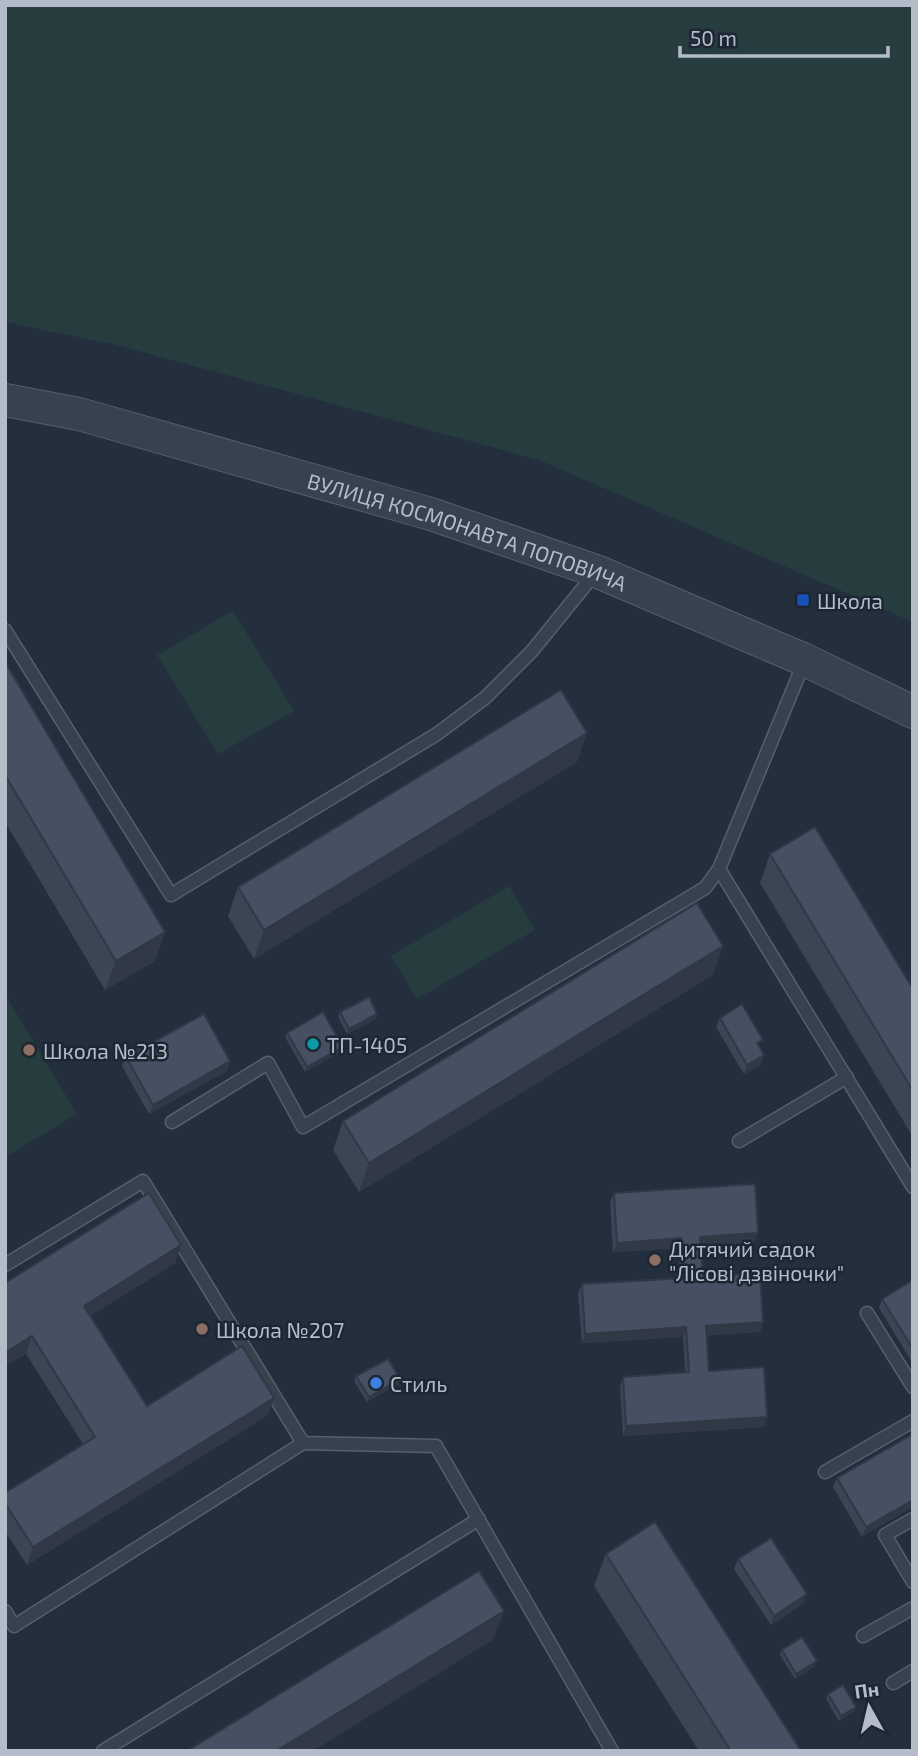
<svg xmlns="http://www.w3.org/2000/svg" width="918" height="1756" viewBox="0 0 918 1756" font-family="'Exo 2',sans-serif">
<rect width="100%" height="100%" fill="#242f3e"/>
<path fill="#263c3f" d="M5 5H913V622L539 460 117 345 5 322Z
M233 611 294 711 218 754 157 655Z
M509 886 535 930 417 999 391 956Z
M5 994 77 1114 5 1157Z"/>
<g fill="none" stroke-linecap="round" stroke-linejoin="round">
<g stroke="#565f6c" stroke-width="15">
<path id="service" d="M5 630 171 895 437 734 485 698 532 651 596 572
M719 869 913 1187
M172 1122 268 1063 303 1127 705 888 719 869 805 660
M739 1141 847 1077
M5 1265 143 1181 303 1443
M867 1313 913 1387
M825 1472 913 1421
M913 1519 885 1535 913 1582
M5 1611 14 1626 303 1443 436 1446 612 1751
M863 1636 913 1608
M893 1683 913 1671
M103 1751 479 1519"/>
</g>
<g stroke="#565f6c" stroke-width="34">
<g id="tertiary">
<path id="s1" d="M5 400 79 414 431 514 596 571 805 660 913 712"/>
</g>
</g>
<use href="#service" stroke="#38414e" stroke-width="12"/>
<use href="#tertiary" stroke="#38414e" stroke-width="32"/>
</g>
<path fill="#3b4654" d="M5 662 155 961 105 990 5 822Z
M577 762 254 959 228 916 238 887Z
M770 854 913 989V1137L760 883Z
M713 975 359 1192 333 1150 343 1121Z
M340 1012 376 1019 347 1034 338 1017Z
M720 1018 760 1048 761 1065 744 1074 716 1027Z
M287 1033 341 1052 305 1072 285 1037Z
M126 1057 230 1061 227 1071 149 1114 122 1066Z
M614 1193 754 1243 701 1246 703 1277 763 1322 760 1332 707 1335 709 1371 767 1417 764 1427 623 1436 620 1386 623 1377 685 1372 683 1337 582 1343 578 1294 582 1284 680 1278 678 1248 613 1252 610 1202Z
M181 1245 175 1263 90 1316 147 1406 268 1415 27 1565 5 1531V1493L83 1444 26 1354 5 1366V1283Z
M913 1280V1364L879 1308 882 1299Z
M356 1376 398 1384 367 1402 354 1381Z
M913 1434 862 1537 833 1487 837 1478Z
M606 1554 801 1751H699L594 1586Z
M738 1559 807 1594 804 1603 771 1625 734 1569Z
M782 1650 815 1666 795 1679 780 1655Z
M828 1694 856 1707 854 1711 839 1721 826 1699Z"/>
<path fill="#303945" d="M587 733 577 762 254 959 264 930Z
M165 932 155 961 105 990 116 961Z
M723 946 713 975 359 1192 369 1163Z
M377 1014 376 1019 347 1034 349 1029Z
M343 1047 341 1052 305 1072 307 1067Z
M764 1055 761 1065 744 1074 747 1065Z
M230 1061 227 1071 149 1114 153 1105Z
M758 1233 754 1243 697 1247 700 1237Z
M681 1238 678 1248 613 1252 617 1243Z
M181 1245 175 1263 78 1324 84 1306Z
M763 1322 760 1332 703 1336 706 1326Z
M686 1327 683 1337 582 1343 585 1334Z
M32 1336 26 1354 5 1366V1353Z
M400 1379 398 1384 367 1402 369 1397Z
M274 1398 268 1415 27 1565 33 1547Z
M767 1417 764 1427 623 1436 626 1426Z
M913 1500V1507L862 1537 866 1527Z
M807 1594 804 1603 771 1625 774 1616Z
M504 1611 493 1640 313 1751H276Z
M817 1661 815 1666 795 1679 796 1674Z
M856 1707 854 1711 839 1721 841 1716Z"/>
<path fill="#455162" stroke="#303945" stroke-width="2" d="M5 662 165 932 116 961 5 775Z
M561 690 587 733 264 930 238 887Z
M815 827 913 989V1091L770 854Z
M697 903 723 946 369 1163 343 1121Z
M369 997 377 1014 349 1029 340 1012Z
M742 1004 763 1040 757 1043 764 1055 747 1065 720 1018Z
M323 1012 343 1047 307 1067 287 1033Z
M204 1014 230 1061 153 1105 126 1057Z
M755 1184 758 1233 700 1237 703 1277 760 1273 763 1322 706 1326 709 1371 764 1367 767 1417 626 1426 623 1377 689 1372 686 1327 585 1334 582 1284 684 1278 681 1238 617 1243 614 1193Z
M149 1193 181 1245 84 1306 147 1406 242 1346 274 1398 33 1547 5 1503V1493L95 1437 32 1336 5 1353V1283Z
M913 1280V1349L882 1299Z
M388 1359 400 1379 369 1397 356 1376Z
M913 1434V1500L866 1527 837 1478Z
M655 1522 801 1751H731L606 1554Z
M771 1538 807 1594 774 1616 738 1559Z
M479 1571 504 1611 276 1751H187Z
M802 1637 817 1661 796 1674 782 1650Z
M843 1685 856 1707 841 1716 828 1694Z"/>
<rect fill="#1a4fb4" stroke="#1d2633" stroke-width="2.5" x="796" y="593" width="14" height="14" rx="3.5"/>
<circle fill="#0f9aa8" stroke="#1d2633" stroke-width="2.5" cx="313" cy="1044" r="7"/>
<g fill="#8d6e63" stroke="#1d2633" stroke-width="2.5">
<circle cx="29" cy="1050" r="7"/>
<circle cx="655" cy="1260" r="7"/>
<circle cx="202" cy="1329" r="7"/>
</g>
<circle fill="#3f7fe0" stroke="#1d2633" stroke-width="2.5" cx="376" cy="1383" r="7"/>
<g text-anchor="middle" dominant-baseline="central" stroke-width="5" stroke-linejoin="round" paint-order="stroke">
<g font-size="21" fill="#b4bcc9" stroke="#1d2633">
<text stroke="none"><textPath href="#s1" startOffset="481">ВУЛИЦЯ КОСМОНАВТА ПОПОВИЧА</textPath></text>
</g>
<g font-size="21" fill="#b4bcc9" stroke="#1d2633" text-anchor="start">
<text x="817" y="600">Школа</text>
<text x="327" y="1044">ТП-1405</text>
<text x="43" y="1050">Школа №213</text>
<text x="669" y="1248">Дитячий садок<tspan x="669" dy="24">"Лісові дзвіночки"</tspan></text>
<text x="216" y="1329">Школа №207</text>
<text x="390" y="1383">Стиль</text>
</g>
</g>
<rect width="918" height="1756" fill="none" stroke="#b4bcc9" stroke-width="14"/>
<g transform="translate(869 1707) rotate(352)" stroke="#1d2633" stroke-width="5" paint-order="stroke">
<path d="M0-5L12 26L0 18L-12 26Z" fill="#b4bcc9"/>
<text y="-10" font-size="19" font-weight="bold" text-anchor="middle" fill="#b4bcc9">Пн</text>
</g>
<path d="M680 46v10h208v-10" fill="none" stroke="#b4bcc9" stroke-width="3.5"/>
<text x="690" y="46" font-size="21" fill="#b4bcc9" stroke="#1d2633" stroke-width="5" paint-order="stroke">50 m</text>
</svg>
